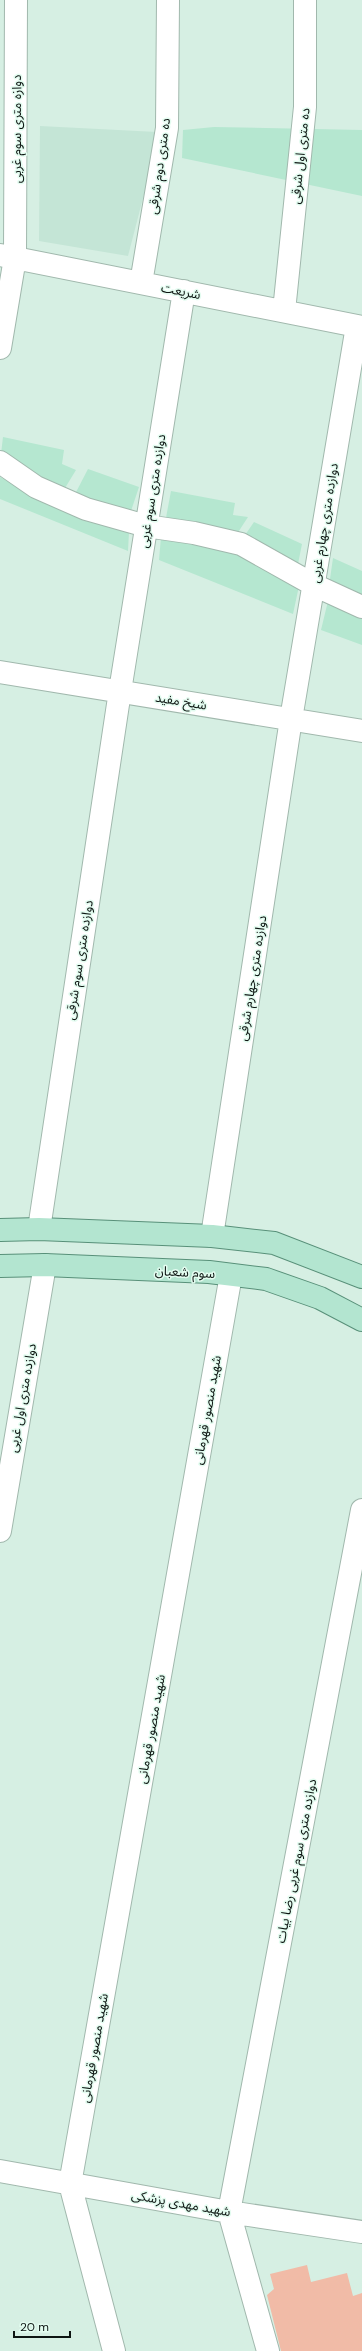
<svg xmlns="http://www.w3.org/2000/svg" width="362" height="2351" viewBox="0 0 362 2351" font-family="'DM Sans','Noto Sans Arabic',sans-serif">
<rect width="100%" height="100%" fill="#d6efe3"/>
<path fill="#c4e5d6" d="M40 126 157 132 150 171 128 256 39 241Z"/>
<path fill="#b5e7d0" d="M214 127 362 130V196L182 158 183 130Z
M3 437 64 450 62 464 76 470 62 493 1 454Z
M88 469 139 487 130 514 74 496Z
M0 477 41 499 129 532 128 551 0 499Z
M171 491 235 503 233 515 248 517 235 537 165 523Z
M254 522 302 544 297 569 243 538Z
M161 537 251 557 299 586 293 614 159 560Z
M333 558 362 571V600L329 586Z
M328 601 362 615V645L321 630Z"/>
<path fill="#f1bba7" d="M307 2265 311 2282 347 2273 353 2296 362 2293V2351H281L267 2295 274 2289 270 2274Z"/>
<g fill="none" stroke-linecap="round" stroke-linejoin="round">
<g stroke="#a1b8ad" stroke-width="24">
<path id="minor" d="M0 255 362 327
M141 283 167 128 168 0
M284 311 305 107V0
M0 348 15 258 16 0
M0 462 36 487 86 509 146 526 194 533 241 544 314 585 362 607
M0 672 362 731
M39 1229 120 691 184 291
M212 1236 291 719 357 326
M0 1531 45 1265
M0 2171 229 2212 362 2232
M114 2351 70 2184 231 1275
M268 2351 229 2212 362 1510"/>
</g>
<g stroke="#589079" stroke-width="24">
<path id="major" d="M0 1230 39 1229 212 1236 274 1243 362 1277
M0 1266 45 1265 209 1272 266 1279 320 1298 362 1320"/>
</g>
<use href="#minor" stroke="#fff" stroke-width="22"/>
<use href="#major" stroke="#b3e5d0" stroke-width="22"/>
</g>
<g text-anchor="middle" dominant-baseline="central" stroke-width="3" stroke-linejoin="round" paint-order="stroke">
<g font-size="13" fill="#0d1512" stroke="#e3fcf0">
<text transform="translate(16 129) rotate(-90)">دوازه متری سوم غربی</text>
<text transform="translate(300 156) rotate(-84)">ده متری اول شرقی</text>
<text transform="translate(159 166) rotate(-82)">ده متری دوم شرقی</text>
<text transform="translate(181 291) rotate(11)">شریعت</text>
<text transform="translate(152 491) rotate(-81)">دوازده متری سوم غربی</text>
<text transform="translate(324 523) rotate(-81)">دوازده متری چهارم غربی</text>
<text transform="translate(181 701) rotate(9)">شیخ مفید</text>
<text transform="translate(79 960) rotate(-81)">دوازده متری سوم شرقی</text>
<text transform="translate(252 978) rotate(-81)">دوازده متری چهارم شرقی</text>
<text transform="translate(185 1272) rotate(3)">سوم شعبان</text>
<text transform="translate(22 1398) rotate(-80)">دوازده متری اول غربی</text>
<text transform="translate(207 1410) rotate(-80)">شهید منصور قهرمانی</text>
<text transform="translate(151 1729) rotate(-80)">شهید منصور قهرمانی</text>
<text transform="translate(296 1861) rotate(-79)">دوازده متری سوم غربی رضا بیات</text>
<text transform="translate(94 2048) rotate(-80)">شهید منصور قهرمانی</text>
<text transform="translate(181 2203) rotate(10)">شهید مهدی پزشکی</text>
</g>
</g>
<path d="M14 2331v6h56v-6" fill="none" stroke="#0d1512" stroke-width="2"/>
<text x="20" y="2331" font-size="12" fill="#0d1512" stroke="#e3fcf0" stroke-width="3" paint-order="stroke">20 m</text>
</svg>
